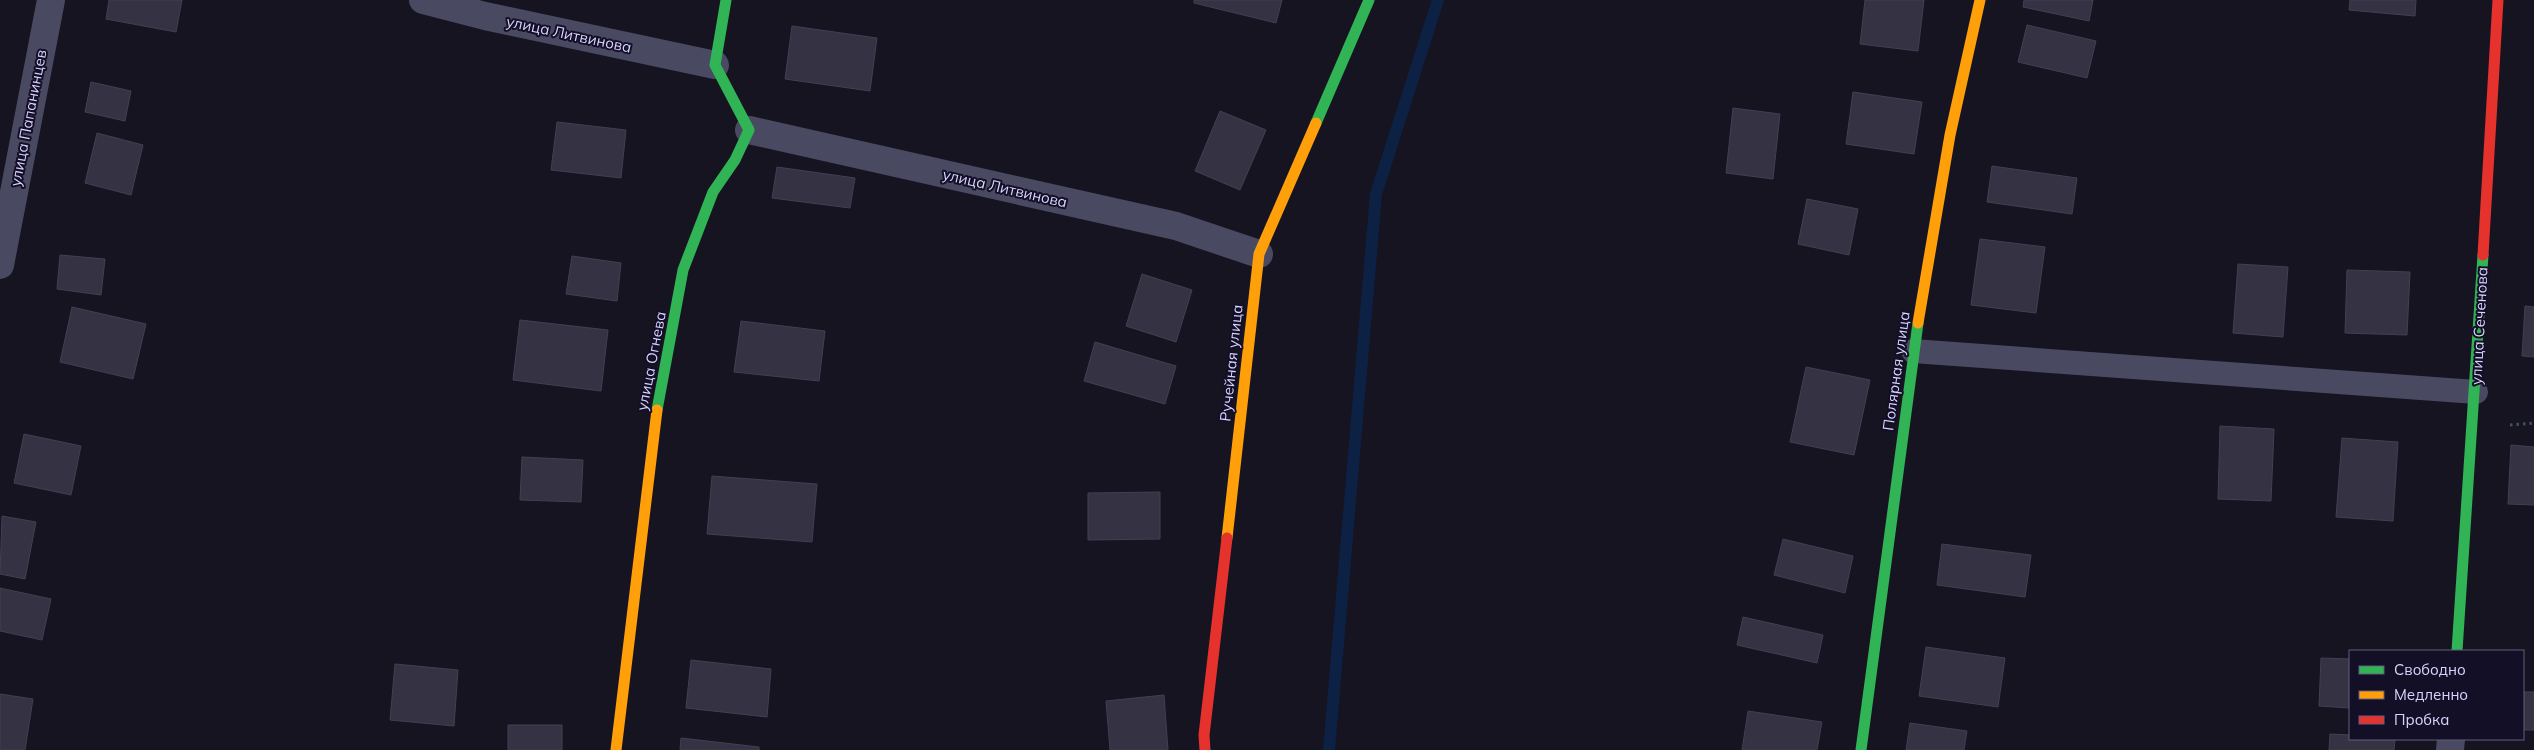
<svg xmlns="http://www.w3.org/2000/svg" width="2534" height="750" viewBox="0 0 2534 750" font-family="Mulish,sans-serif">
<rect width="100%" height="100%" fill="#161421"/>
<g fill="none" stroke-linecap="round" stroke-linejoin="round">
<path stroke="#0d2144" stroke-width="12" d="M1329 750 1376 194 1438 0"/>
</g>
<path fill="#343243" stroke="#433f54" d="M109 0H182L176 32 106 19Z
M1194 0H1282L1276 23 1194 3Z
M1865 0H1924L1918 51 1860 44Z
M2024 0H2093L2089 21 2023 7Z
M2350 0H2416L2415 16 2349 10Z
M2027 25 2096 41 2087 78 2018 62Z
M792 26 877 38 870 91 785 79Z
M91 82 131 91 125 121 85 112Z
M1853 92 1922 102 1914 154 1846 144Z
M1733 108 1780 114 1773 179 1726 173Z
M1220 111 1266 130 1240 190 1195 171Z
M557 122 626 130 621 178 551 170Z
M97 133 143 145 131 195 85 183Z
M1992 166 2077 178 2072 214 1987 202Z
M777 167 855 178 850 208 772 198Z
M1807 199 1858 209 1849 255 1798 244Z
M1980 239 2045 247 2036 313 1971 305Z
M60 255 105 259 101 295 57 289Z
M572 256 621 263 617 301 566 294Z
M2238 264 2288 267 2283 337 2233 333Z
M2347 270 2410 272 2407 335 2345 333Z
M1142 274 1192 290 1176 342 1126 326Z
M2525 306 2534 307V357L2522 356Z
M72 307 146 324 133 379 60 362Z
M520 320 608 330 601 391 513 380Z
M741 321 825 331 819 381 734 372Z
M1095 342 1176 366 1165 404 1084 381Z
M1806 367 1870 380 1854 455 1790 442Z
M2220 426 2274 429 2271 501 2218 499Z
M24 434 81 446 71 495 14 483Z
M2342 438 2398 442 2393 521 2336 517Z
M2511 445 2534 447V505L2508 504Z
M522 457 583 460 581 502 520 500Z
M712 476 817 484 812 542 707 534Z
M1160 492V539L1088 540V493Z
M2 516 36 522 25 579 0 574Z
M1783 539 1853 556 1845 593 1774 575Z
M1942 544 2031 555 2025 597 1937 585Z
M0 588 51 599 42 640 0 631Z
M1743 617 1823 635 1817 663 1737 645Z
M1926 647 2005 658 1998 707 1919 696Z
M2321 658 2350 659V708L2319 706Z
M691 660 771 669 767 717 686 708Z
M395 664 458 670 454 726 390 720Z
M2523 692H2534V730H2523Z
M0 694 33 699 25 750H0Z
M1164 695 1168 750H1110L1106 701Z
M1748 711 1822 722 1817 750H1742Z
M1910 723 1967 731 1964 750H1906Z
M508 725H562V750H508Z
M2330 734 2350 735V739H2395L2394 750H2329Z
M681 738 759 747V750H680Z"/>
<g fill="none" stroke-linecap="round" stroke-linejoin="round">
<path stroke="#44505f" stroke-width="3" stroke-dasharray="2.5 4" stroke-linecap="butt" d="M2510 425 2534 423"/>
<path stroke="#4a4962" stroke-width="24" d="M1913 351 2476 392"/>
<path stroke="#4a4962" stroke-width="28" d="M423 0 485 16 715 65
M749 130 1176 226 1259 254
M0 265 51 0
M2450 750 2451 739"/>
<path stroke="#30b455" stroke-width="11" d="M1316 123 1369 0
M657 410 683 270 713 192 735 160 749 130 715 65 726 0
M2457 651 2483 255
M1861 750 1918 323"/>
<path stroke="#ff9f0a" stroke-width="11" d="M1918 323 1950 135 1980 0
M1227 538 1259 254 1316 123
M616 750 657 410"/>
<path stroke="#e5322d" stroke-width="11" d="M2483 255 2498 0
M1205 750 1204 735 1227 538"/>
</g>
<g text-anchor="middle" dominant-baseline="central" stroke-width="4" stroke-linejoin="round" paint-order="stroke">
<g font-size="15" fill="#d9d4ff" stroke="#130f26">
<text transform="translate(569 34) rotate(12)">улица Литвинова</text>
<text transform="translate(28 118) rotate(-79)">улица Папанинцев</text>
<text transform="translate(1005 188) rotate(13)">улица Литвинова</text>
<text transform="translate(2479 326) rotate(-87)">улица Сеченова</text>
<text transform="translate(651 361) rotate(-79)">улица Огнева</text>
<text transform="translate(1231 363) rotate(-84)">Ручейная улица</text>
<text transform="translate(1896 371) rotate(-82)">Полярная улица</text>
</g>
</g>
<rect x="2349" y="650" width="175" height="90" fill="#130f26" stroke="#625e7d"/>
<rect x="2359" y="666" width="25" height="8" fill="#30b455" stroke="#625e7d"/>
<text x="2394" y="675" font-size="15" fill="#d9d4ff">Свободно</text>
<rect x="2359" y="691" width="25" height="8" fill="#ff9f0a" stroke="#625e7d"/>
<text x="2394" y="700" font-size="15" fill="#d9d4ff">Медленно</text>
<rect x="2359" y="716" width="25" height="8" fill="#e5322d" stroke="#625e7d"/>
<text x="2394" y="725" font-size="15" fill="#d9d4ff">Пробка</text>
</svg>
